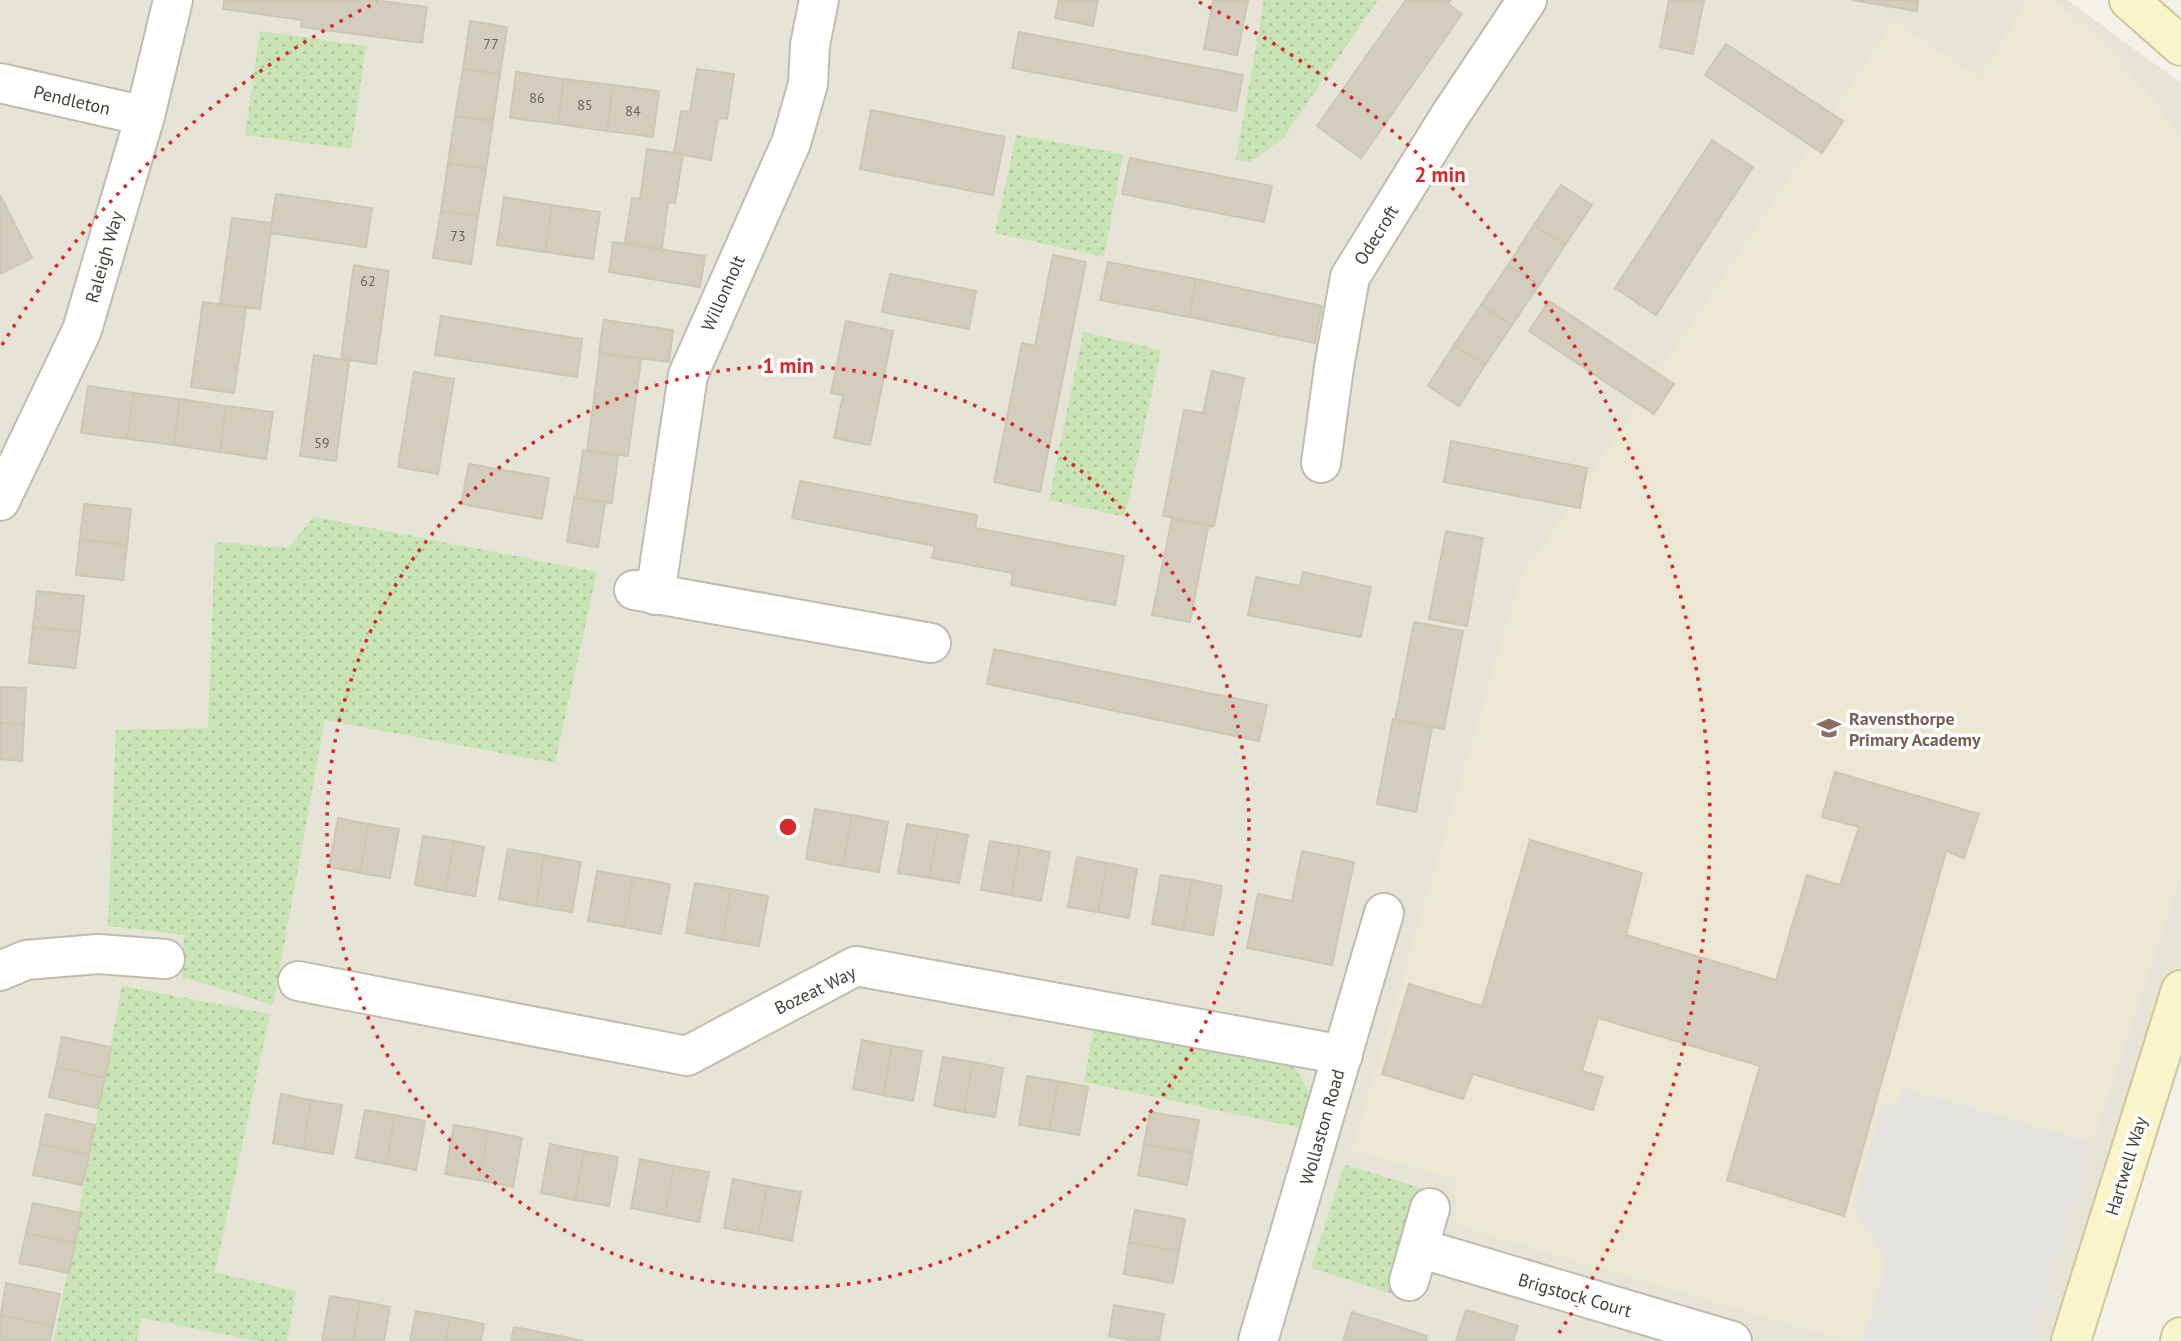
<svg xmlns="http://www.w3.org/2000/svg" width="2181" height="1341" viewBox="0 0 2181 1341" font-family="'PT Sans',sans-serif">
<defs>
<pattern id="green-dots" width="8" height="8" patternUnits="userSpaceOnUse" patternTransform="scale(1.75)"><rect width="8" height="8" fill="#c9e4b4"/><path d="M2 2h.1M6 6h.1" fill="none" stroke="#aec59b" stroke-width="1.8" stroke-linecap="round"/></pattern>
</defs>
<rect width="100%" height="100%" fill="#f3f1e8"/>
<path fill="#e6e3d7" d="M0 0H2067L2181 83V989L2077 1341H0Z"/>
<path fill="#ebe7d3" d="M2028 0H2055L2097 36 2153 98 2181 138V877L2093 1143 2033 1341H1845L1458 1226 1454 1179 1352 1150 1520 579 1894 21 1979 78Z"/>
<path fill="url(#green-dots)" d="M1264 0H1378L1283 138 1251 162 1236 160Z
M260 31 366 46 351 149 245 135Z
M1016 135 1123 154 1104 257 995 233Z
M1083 332 1161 350 1125 517 1049 500Z
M314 517 597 572 555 763 325 720 273 1005 182 977 184 935 108 926 116 730 208 728 215 542 288 548Z
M122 986 270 1014 215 1272 296 1291 287 1341H259L142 1318 137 1341H54Z
M1095 1020 1293 1064C1309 1092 1317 1097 1306 1129L1084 1082Z
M1346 1165 1424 1189 1425 1205 1396 1295 1311 1268 1343 1168Z"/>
<path fill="#e4e3e0" d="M1903 1088 2093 1143 2033 1341H1863L1887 1261 1853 1210 1882 1103 1898 1106Z"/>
<path fill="#d3cdbe" stroke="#cec6b2" stroke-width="2" d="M224 0H373L427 7 422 43 301 27 302 20 223 9Z
M1059 0H1098L1093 26 1055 18Z
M1213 0H1248L1237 55 1204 49Z
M1406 0H1451L1448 4 1462 14 1361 158 1317 126Z
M1669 0H1704L1693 54 1660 47Z
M1852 0H1918L1917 11Z
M470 21 507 27 500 74 463 69Z
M1019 32 1243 75 1236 111 1012 68Z
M1726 44 1843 121 1822 153 1705 75Z
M463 69 500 74 493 121 455 116Z
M697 69 734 74 727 119 718 118 711 160 674 153 681 111 690 112Z
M516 72 564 79 558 124 510 118Z
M564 79 613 85 607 131 558 124Z
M613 85 659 91 653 137 607 131Z
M871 110 1005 137 993 195 860 169Z
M455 116 493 121 486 169 448 163Z
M1712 140 1753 167 1656 315 1615 288Z
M647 149 683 154 675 203 668 202 662 247 625 242 632 198 640 199Z
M1130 158 1272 186 1264 222 1122 194Z
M448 163 486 169 478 216 441 211Z
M1561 185 1592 205 1565 245 1534 225Z
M276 194 372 208 366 247 270 233Z
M0 195 32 258 0 274Z
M504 197 552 205 545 252 497 245Z
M552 205 600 212 593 259 545 252Z
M441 211 478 216 471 264 433 258Z
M232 218 272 223 260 309 220 304Z
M1534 225 1565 245 1539 285 1508 265Z
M613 242 705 256 700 287 609 272Z
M1053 255 1086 262 1040 492 994 482 1022 343 1035 346Z
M1108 262 1196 279 1189 317 1100 300Z
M354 265 389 271 376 364 341 359Z
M1508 265 1539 285 1512 325 1481 305Z
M890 274 976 291 969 329 882 312Z
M1196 279 1322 306 1315 343 1189 317Z
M1549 301 1674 384 1654 414 1529 331Z
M203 302 246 308 234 393 191 387Z
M1481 305 1512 325 1485 365 1454 345Z
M441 316 582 339 577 377 435 355Z
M604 320 673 330 669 362 599 353Z
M846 321 893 331 870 445 834 438 843 395 831 393Z
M1454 345 1485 365 1459 406 1428 386Z
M600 353 641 359 628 456 587 451Z
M314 355 349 361 336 461 300 456Z
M1212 371 1244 378 1214 526 1163 516 1184 410 1203 413Z
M414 372 454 379 438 474 398 467Z
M88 386 134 393 127 439 81 433Z
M134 393 180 399 174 445 127 439Z
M180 399 226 406 220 452 174 445Z
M226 406 273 412 266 459 220 452Z
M1451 441 1587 468 1580 508 1444 482Z
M583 450 618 455 612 503 576 498Z
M469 464 549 478 542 519 461 504Z
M800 481 977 515 975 528 1124 556 1115 605 1011 585 1013 573 932 558 935 546 792 518Z
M574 497 605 503 598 547 567 542Z
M84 504 131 509 127 545 80 540Z
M1172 519 1214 526 1208 527 1190 622 1152 615Z
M1446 531 1483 538 1467 626 1429 619Z
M80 540 127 545 123 580 76 575Z
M1303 572 1371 587 1361 637 1248 615 1256 577 1300 586Z
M37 591 84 596 80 632 33 627Z
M1414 622 1463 631 1444 729 1395 720Z
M33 627 80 632 75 668 29 663Z
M994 649 1267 705 1259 741 987 684Z
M0 687 26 688 24 724 0 723Z
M1393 719 1432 727 1416 812 1377 804Z
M0 723 24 724 22 761 0 759Z
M1835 772 1979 814 1964 858 1946 851 1844 1216 1727 1180 1760 1066 1598 1018 1582 1071 1603 1077 1593 1110 1473 1074 1463 1099 1382 1074 1409 984 1482 1006 1530 840 1642 873 1626 935 1776 980 1807 875 1840 885 1859 827 1822 817Z
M815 809 852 815 843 866 806 859Z
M852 815 888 822 879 872 843 866Z
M338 818 368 824 360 873 329 867Z
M368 824 399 829 390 878 360 873Z
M907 824 938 829 929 878 898 873Z
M938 829 968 835 959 883 929 878Z
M423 836 454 841 445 891 415 885Z
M454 841 484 847 475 896 445 891Z
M990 841 1020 846 1011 895 981 890Z
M1020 846 1050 852 1041 901 1011 895Z
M508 849 544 855 536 906 499 899Z
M1302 851 1354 862 1332 965 1247 948 1258 894 1292 901Z
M544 855 581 862 572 912 536 906Z
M1077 857 1107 863 1098 912 1068 907Z
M1107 863 1137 869 1129 918 1098 912Z
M597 871 633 877 624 927 588 921Z
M1161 875 1192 880 1183 930 1152 924Z
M633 877 670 884 661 934 624 927Z
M1192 880 1222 886 1213 935 1183 930Z
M695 883 731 889 722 940 686 933Z
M731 889 768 896 759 946 722 940Z
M62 1037 111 1047 105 1078 56 1067Z
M862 1040 892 1046 883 1095 853 1089Z
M892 1046 922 1051 913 1101 883 1095Z
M943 1057 973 1062 964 1112 934 1106Z
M973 1062 1003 1068 995 1117 964 1112Z
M56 1067 105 1078 98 1108 49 1097Z
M1027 1076 1058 1081 1049 1130 1019 1125Z
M1058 1081 1088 1087 1079 1135 1049 1130Z
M281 1094 311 1100 303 1149 273 1143Z
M311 1100 342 1105 333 1154 303 1149Z
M365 1110 395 1115 386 1164 356 1158Z
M1150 1112 1199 1120 1193 1153 1144 1144Z
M46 1114 95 1125 89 1155 40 1144Z
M395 1115 425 1121 416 1170 386 1164Z
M454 1125 488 1131 479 1180 445 1174Z
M488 1131 522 1138 513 1187 479 1180Z
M40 1144 89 1155 82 1185 33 1175Z
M550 1144 584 1151 575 1200 541 1193Z
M1144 1144 1193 1153 1187 1185 1138 1175Z
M584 1151 618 1157 609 1206 575 1200Z
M640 1159 674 1166 665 1215 631 1208Z
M674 1166 709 1172 699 1222 665 1215Z
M733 1179 767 1186 758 1234 724 1228Z
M767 1186 801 1192 792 1241 758 1234Z
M33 1203 81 1213 75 1243 26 1233Z
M1135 1210 1185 1219 1179 1251 1129 1242Z
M26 1233 75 1243 69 1273 19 1263Z
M1129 1242 1179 1251 1173 1283 1124 1274Z
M6 1283 60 1294 53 1326 1 1315Z
M330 1296 360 1301 353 1341H322Z
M360 1301 390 1307 384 1341H353Z
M1114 1305 1164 1314 1159 1341H1135L1109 1336Z
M1466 1310 1518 1326 1513 1341H1456Z
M416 1311 450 1317 446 1341H410Z
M1352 1312 1427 1336 1426 1341H1343Z
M1 1315 53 1326 50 1341H0Z
M450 1317 484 1324 481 1341H446Z
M514 1327 550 1334 548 1341H511Z
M550 1334 583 1341H548Z"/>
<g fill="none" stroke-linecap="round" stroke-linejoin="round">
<g stroke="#c0bcae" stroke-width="42">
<path id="street" d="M0 83 145 116
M1321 463 1334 367 1350 277 1449 117 1527 0
M0 501 82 330 145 116 173 0
M634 590 931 643
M655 595 688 375 791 143 808 84 810 45 819 0
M0 971 26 960 98 954 165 959
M298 981 687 1056 856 966 1343 1055
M1419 1248 1732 1341
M1409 1281 1430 1208
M1258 1341 1384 913"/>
</g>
<g stroke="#cfc69b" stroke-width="42">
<path id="secondary" d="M2129 0 2181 46
M2071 1341 2181 990
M2180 1341 2181 1337"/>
</g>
<use href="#street" stroke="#fff" stroke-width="38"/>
<use href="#secondary" stroke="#faf4cb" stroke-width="38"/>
</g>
<g fill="none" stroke="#d62828" stroke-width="3.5" stroke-dasharray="3.5 7">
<circle cx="788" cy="827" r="461"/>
<path d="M2 345A922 922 0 0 1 377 2M1199 2A922 922 0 0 1 1557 1336"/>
</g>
<defs>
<g id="school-bare" transform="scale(1.89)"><path d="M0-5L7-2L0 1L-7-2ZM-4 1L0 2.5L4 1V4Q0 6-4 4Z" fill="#8d6e63" stroke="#fff" stroke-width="2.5" paint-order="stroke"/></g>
</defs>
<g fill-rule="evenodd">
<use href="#school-bare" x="1829" y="728"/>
</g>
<g text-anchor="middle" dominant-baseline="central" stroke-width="7" stroke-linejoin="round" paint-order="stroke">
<g font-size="14" fill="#696459">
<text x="491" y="44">77</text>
<text x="537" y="98">86</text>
<text x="585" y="105">85</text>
<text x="633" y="111">84</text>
<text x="458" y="236">73</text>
<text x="368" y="281">62</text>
<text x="322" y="443">59</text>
</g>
<g font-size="18" fill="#464137" stroke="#fff">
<text transform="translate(72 100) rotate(13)">Pendleton</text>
<text transform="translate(1376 235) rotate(-58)">Odecroft</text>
<text transform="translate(104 257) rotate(-74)">Raleigh Way</text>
<text transform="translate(723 293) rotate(-66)">Willonholt</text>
<text transform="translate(815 990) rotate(-26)">Bozeat Way</text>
<text transform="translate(1322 1127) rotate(-74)">Wollaston Road</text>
<text transform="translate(2126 1166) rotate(-73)">Hartwell Way</text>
<text transform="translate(1575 1295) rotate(16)">Brigstock Court</text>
</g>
<g font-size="18" font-weight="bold" fill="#785e54" stroke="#fff" text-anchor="start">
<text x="1849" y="718">Ravensthorpe<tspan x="1849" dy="21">Primary Academy</tspan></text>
</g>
</g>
<circle cx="788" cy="827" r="10" fill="#d62828" stroke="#fff" stroke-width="3.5"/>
<g font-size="21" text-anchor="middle" font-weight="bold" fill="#d62828" stroke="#fff" stroke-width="7" stroke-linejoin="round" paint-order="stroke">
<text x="1440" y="182">2 min</text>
<text x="788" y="373">1 min</text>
</g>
</svg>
